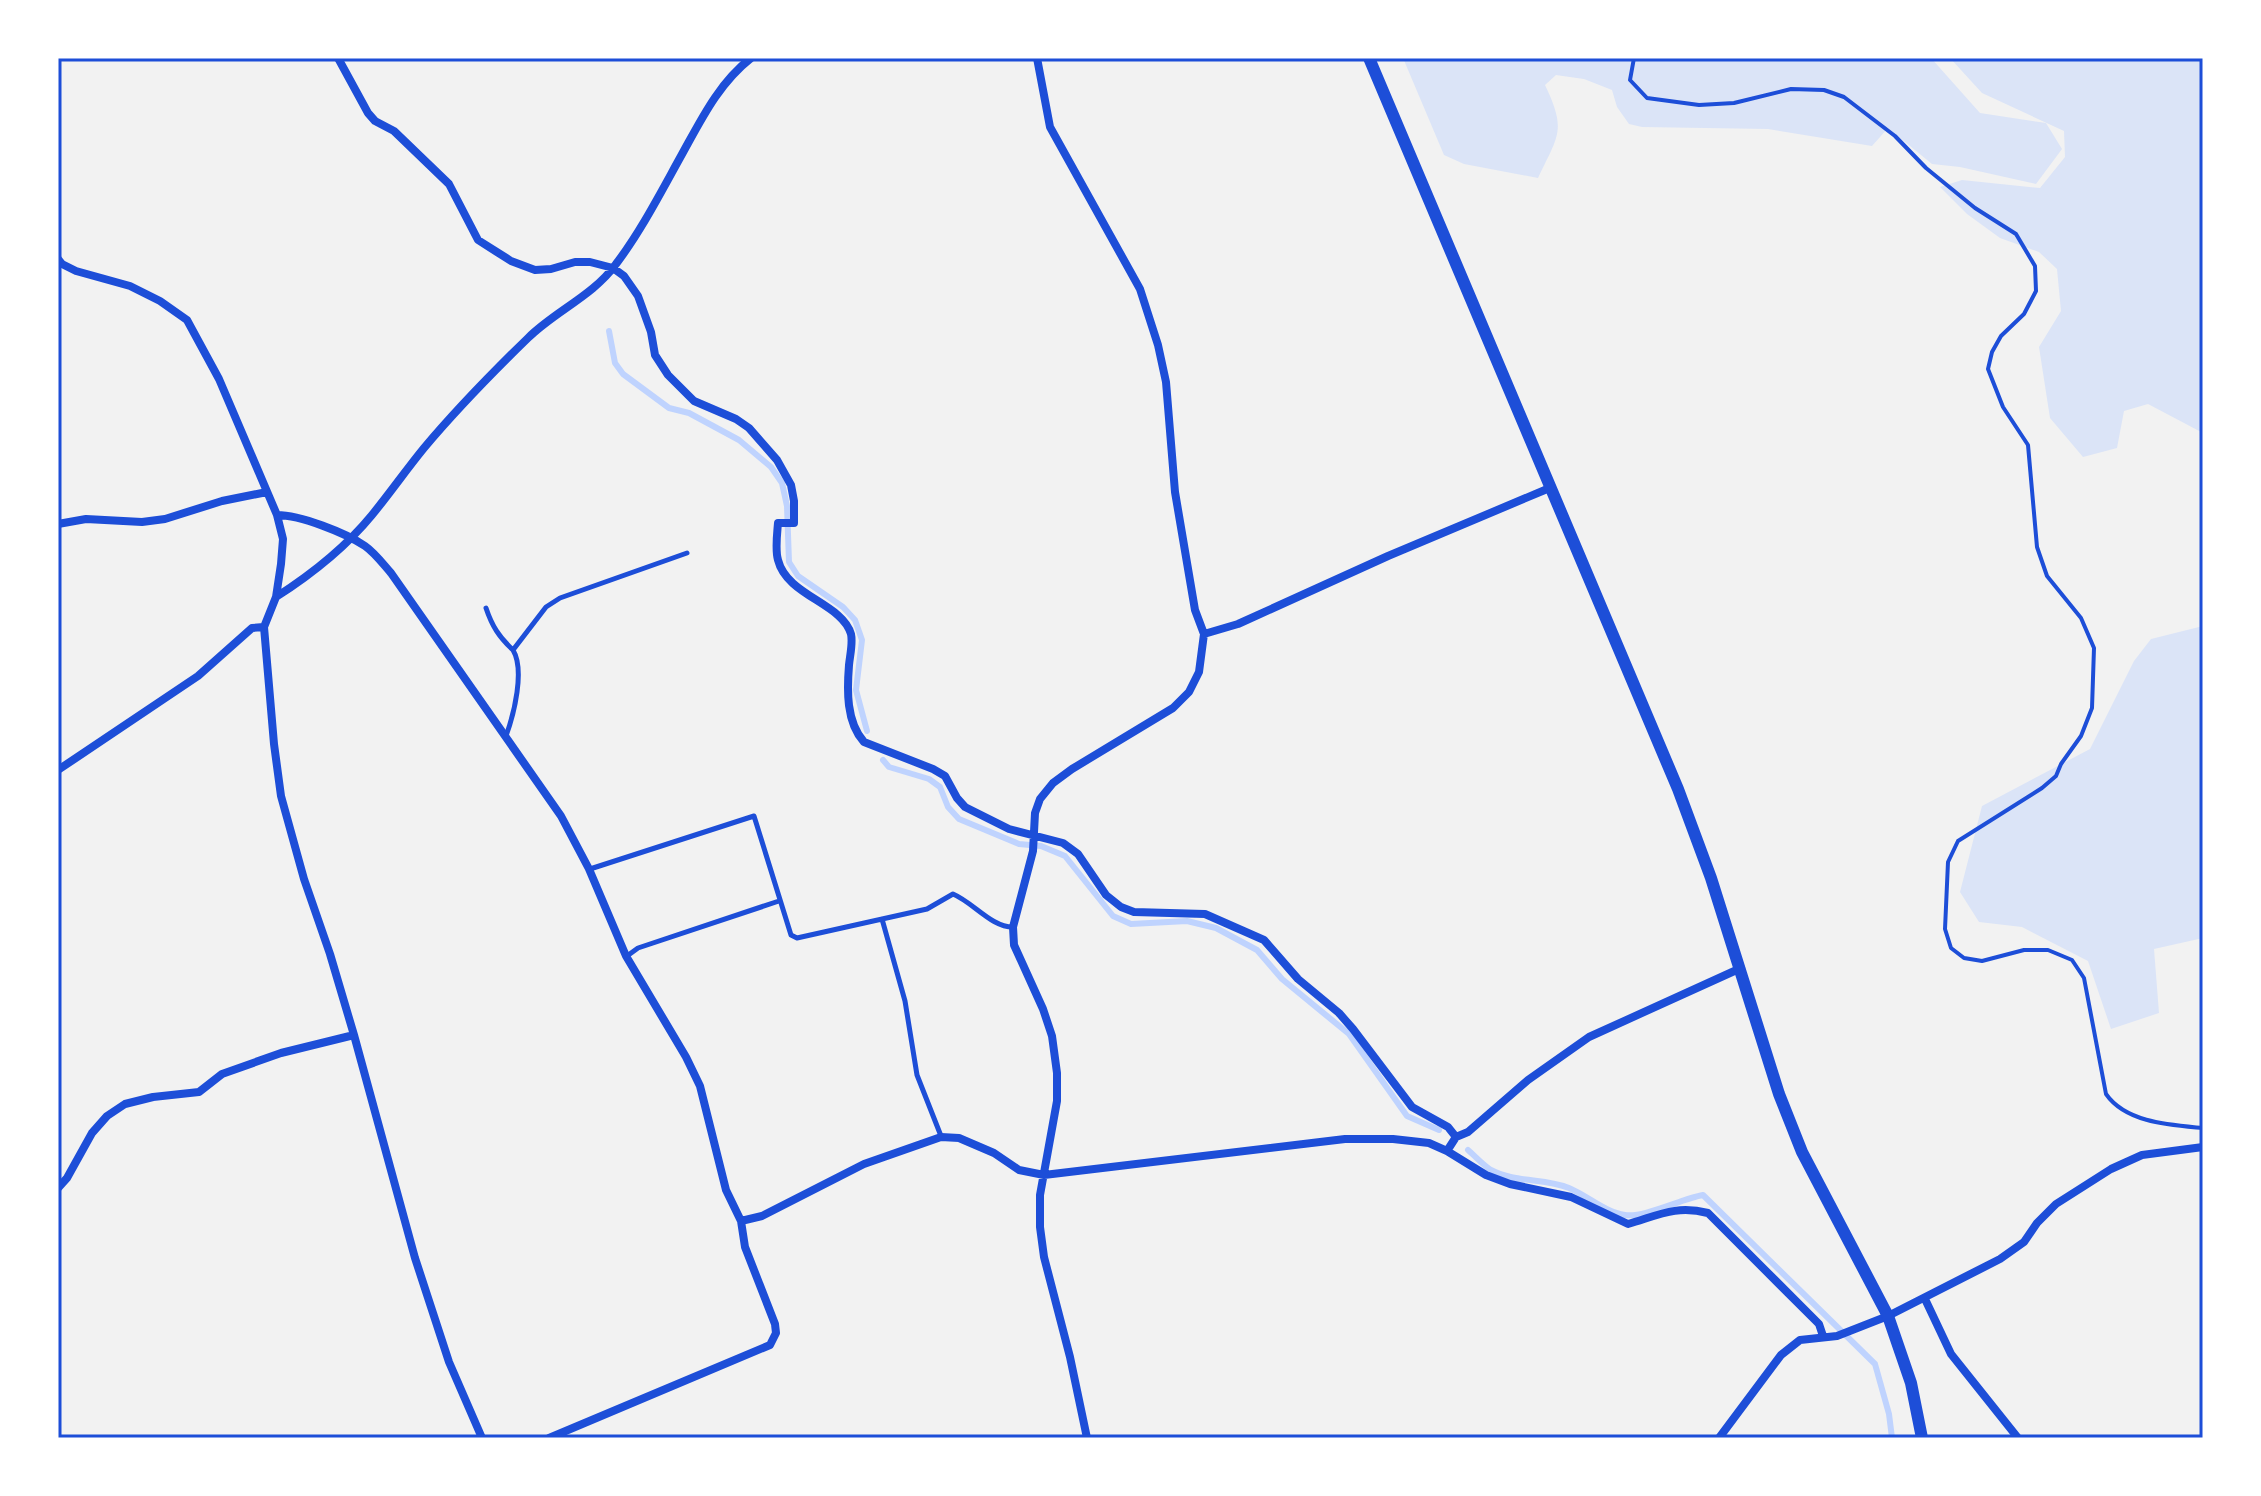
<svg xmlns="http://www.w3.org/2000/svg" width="2261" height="1496" viewBox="0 0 2261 1496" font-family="Overpass,sans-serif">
<rect width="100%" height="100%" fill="#f2f2f2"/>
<path fill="#dbe4f7" d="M1403 58H1931L1980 113 2046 123 2062 149 2036 184 1960 167 1932 164 1888 128 1872 146 1768 129 1642 127 1629 124 1617 107 1612 90 1584 79 1556 75 1545 85C1567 131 1558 135 1538 178L1464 164 1444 155Z
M1950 58H2203V433L2148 404 2124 411 2117 448 2083 457 2050 418 2039 347 2061 311 2057 269 2039 252 2000 238 1967 214 1940 187 1962 180 2040 188 2065 157 2064 131 1982 93Z
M2203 626V938L2154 949 2159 1013 2111 1029 2088 961 2022 927 1979 922 1960 892 1982 806 2090 749 2134 661 2151 639Z"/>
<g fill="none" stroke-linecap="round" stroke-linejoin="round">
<path stroke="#bfd3fe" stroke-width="6" d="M609 331 615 363 623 374 669 408 689 413 739 440 771 467 782 483 787 506 789 562 798 576 843 607 855 620 862 640 856 690 867 731
M883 760 889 767 929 779 940 787 948 807 959 819 1019 844 1041 846 1065 856 1113 916 1131 924 1187 921 1216 928 1257 950 1282 979 1349 1034 1407 1116 1439 1130
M1468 1150C1475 1156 1483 1165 1491 1170 1515 1183 1545 1178 1569 1188 1588 1196 1605 1212 1625 1215 1644 1218 1681 1199 1703 1195L1875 1364 1889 1414 1892 1438"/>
<path stroke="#1d4ed8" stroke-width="4" d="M1634 58 1630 80 1647 98 1699 105 1734 103 1791 89 1824 90 1844 97 1895 136 1926 168 1975 208 2016 234 2035 266 2036 291 2024 314 2001 336 1992 352 1988 369 2003 407 2028 445 2037 547 2047 576 2081 618 2094 648 2092 708 2081 736 2061 764 2056 776 2042 788 1958 841 1948 862 1945 929 1951 948 1964 958 1982 961 2024 950H2048L2072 960 2084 978 2106 1094C2126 1123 2171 1125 2203 1128"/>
<path stroke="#1d4ed8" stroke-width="5" d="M486 608C492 626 499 637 513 650
M506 736C514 714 525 670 513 650L546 607 560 598 687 553
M590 869 754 816 791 935 797 938 927 909 953 894C974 903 991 927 1013 927
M882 919 905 1001 917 1075 941 1136
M627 956 638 948 779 901"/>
<path stroke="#1d4ed8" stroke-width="8" d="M338 58 368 113 375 121 394 131 449 184 478 240 511 261 535 270 551 269 575 262H590L613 268 624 276 638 296 651 332 655 355 668 375 694 401 736 419 749 428 777 460 791 485 794 501V523H778C777 535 775 550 778 560 787 596 842 603 851 634 853 643 850 655 849 665 847 690 846 722 864 742L933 769 945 776 957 798 965 807 1009 829 1063 843 1078 854 1106 895 1121 907 1134 912 1205 914 1264 940 1298 979 1339 1013 1353 1029 1412 1107 1448 1127 1456 1137
M1037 58 1050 127 1140 289 1158 345 1166 382 1175 492 1195 610 1204 634 1199 672 1189 692 1173 708 1072 769 1053 783 1040 799 1035 813 1033 851 1013 927 1014 945 1043 1009 1052 1036 1057 1073V1101L1040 1195V1227L1044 1257 1070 1357 1087 1438
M58 259 62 264 76 271 130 286 160 301 187 320 219 379 277 515 283 539 281 564 276 597 264 627 274 744 281 796 304 879 330 954 354 1035 415 1258 449 1362 482 1438
M277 515C300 515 346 533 365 546 375 553 383 564 391 573L561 816 589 869 626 956 686 1057 700 1086 726 1190 741 1221 745 1247 775 1324 776 1333 770 1345 549 1438
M58 524 86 519 142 522 165 519 222 501 267 492
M276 597C312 574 345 548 372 515 390 493 406 470 424 448 456 410 492 373 528 338 555 311 593 296 616 264 641 231 661 192 681 156 701 120 718 84 751 58
M1204 634 1238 624 1388 556 1552 487
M58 770 198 676 252 628 264 627
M1447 1151 1456 1137 1468 1132 1528 1080 1589 1037 1741 968
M58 1188 67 1178 92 1133 107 1116 125 1104 153 1097 199 1092 222 1074 281 1053 354 1035
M741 1221 762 1216 864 1164 941 1137 959 1138 994 1153 1019 1170 1044 1175 1345 1139H1393L1429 1143 1447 1151 1486 1175 1510 1184 1571 1197 1628 1224C1659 1215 1676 1205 1708 1213L1819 1324 1823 1336
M1925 1299 1951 1354 2018 1438
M1719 1438 1781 1355 1800 1340 1837 1336 1888 1316 2000 1259 2024 1242 2037 1223 2056 1204 2111 1169 2142 1155 2203 1147"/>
<path stroke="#1d4ed8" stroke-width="12" d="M1369 58 1678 789 1711 878 1779 1094 1802 1152 1888 1316 1911 1383 1922 1438"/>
</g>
<rect width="2261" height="1496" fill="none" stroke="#ffffff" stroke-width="120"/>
<rect x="60" y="60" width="2141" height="1376" fill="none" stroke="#1d4ed8" stroke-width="3"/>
</svg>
